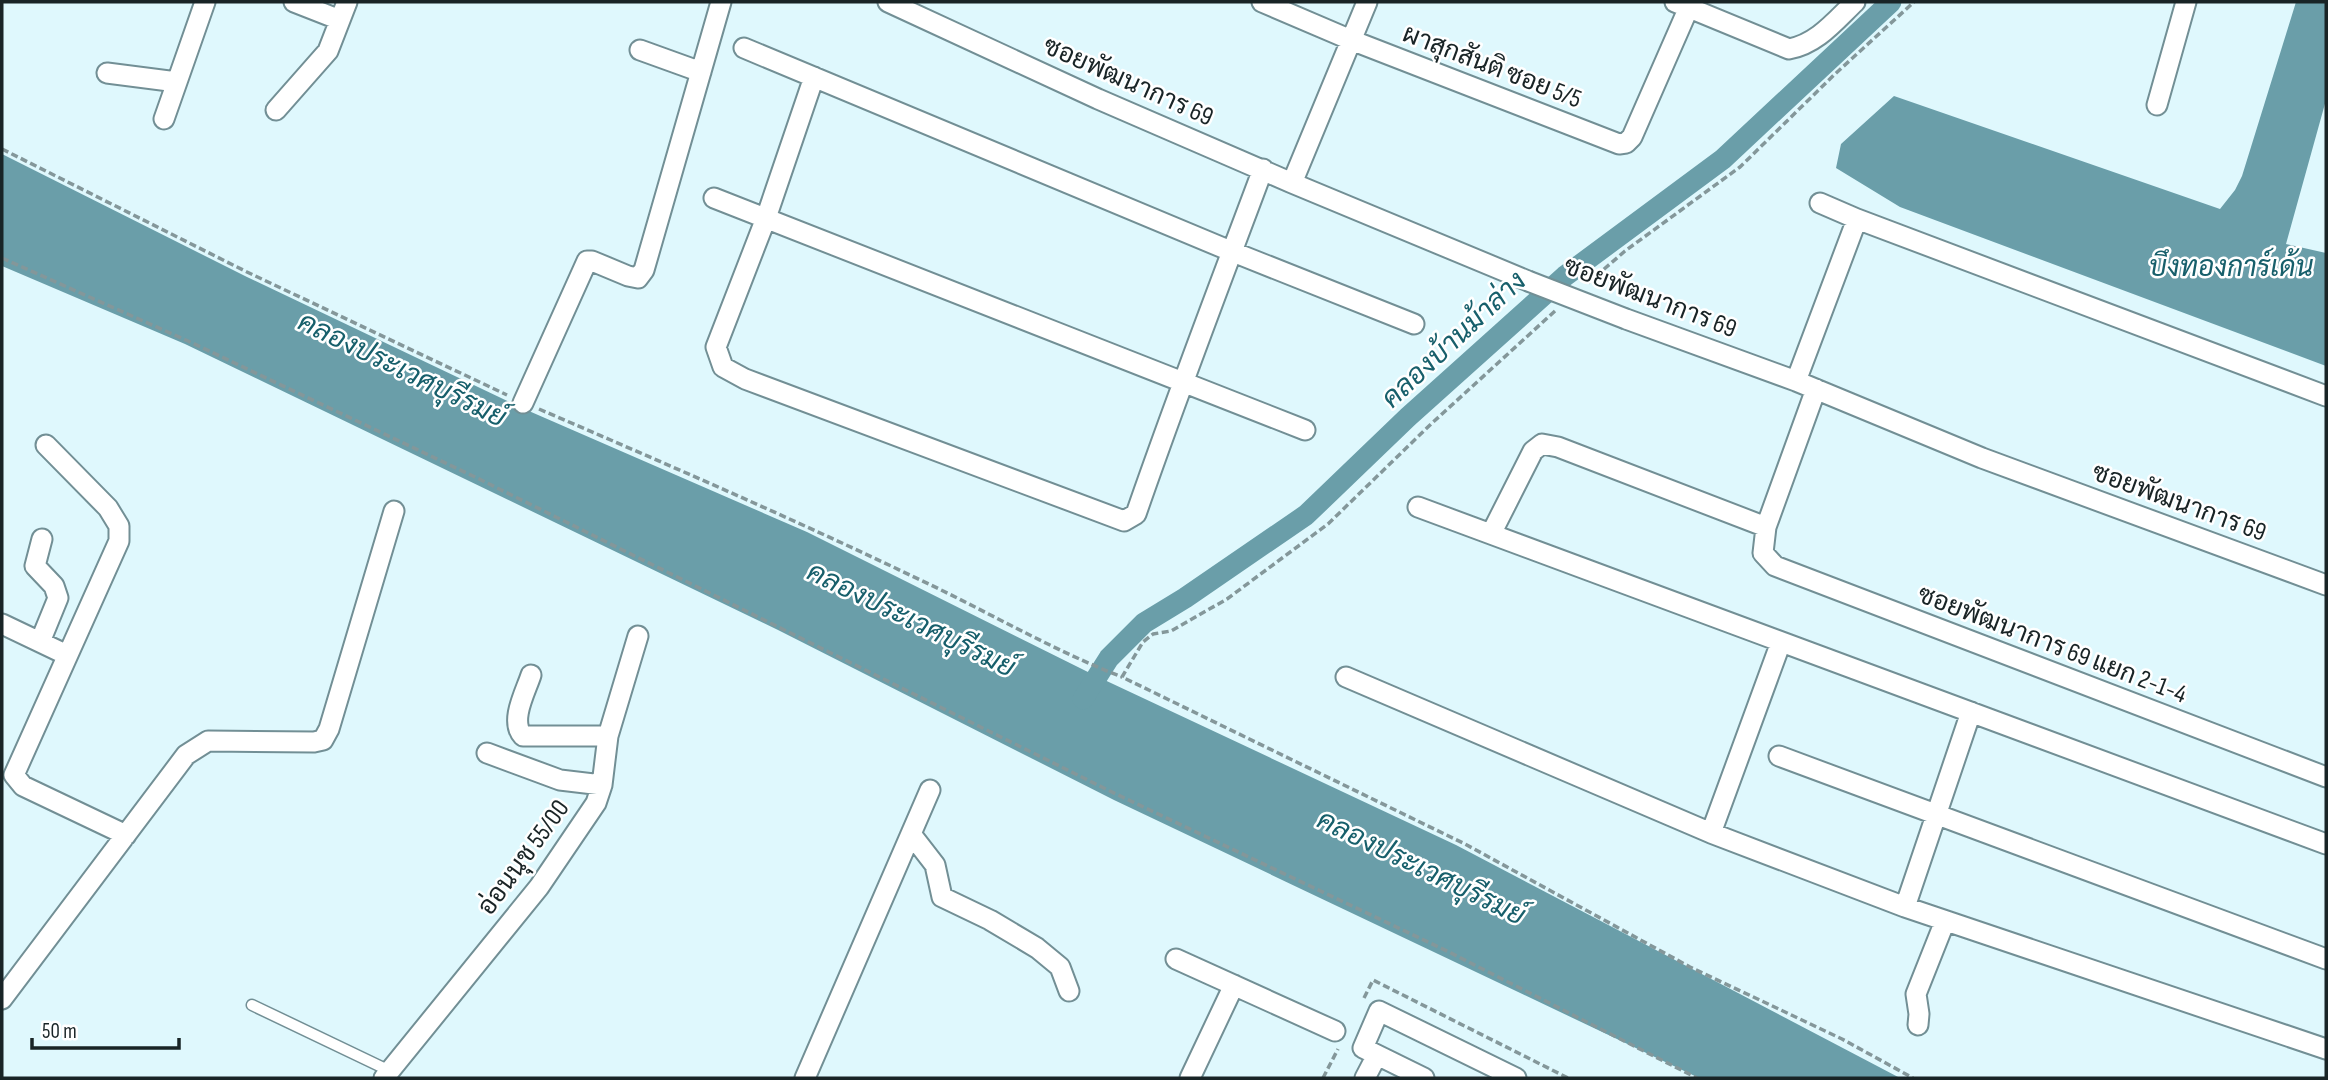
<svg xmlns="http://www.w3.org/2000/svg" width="2328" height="1080" viewBox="0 0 2328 1080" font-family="'Sofia Sans Condensed',Sarabun,sans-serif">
<rect width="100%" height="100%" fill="#dff8fd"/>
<path fill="#6a9ea9" d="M2296 2H2326V100L2286 244 2326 253V366L1900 207 1836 168 1841 144 1894 96 2220 209 2235 190 2242 176Z
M2 154 247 277 522 408 807 532 1096 676 1456 845 1900 1078H1699L1114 800 778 630 185 344 2 266Z"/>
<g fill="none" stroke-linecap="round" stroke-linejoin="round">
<path stroke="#6a9ea9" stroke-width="21" d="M1083 699 1109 658 1144 623 1185 598 1306 515 1408 417 1565 276 1723 159 1891 2"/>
<g stroke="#728f95" stroke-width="13">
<path id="lane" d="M252 1005 390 1071"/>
</g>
<g stroke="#728f95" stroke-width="23">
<path id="street" d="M294 2 340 20
M888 2 1098 99 1292 183 1528 281
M1262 2 1351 40 1619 144 1626 143 1632 137 1689 7
M1675 2 1789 49C1817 44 1835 21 1855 2
M744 48 1233 252 1414 324
M640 50 701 72
M107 73 177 82 205 2
M814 77 766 218 716 347 723 367 745 379 1124 521 1136 514C1176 398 1220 284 1263 169
M2157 105 2186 2
M276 110 328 51 347 2
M164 119 177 82
M1292 183 1367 2
M714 198 1305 430
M1857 219 2326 396
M1626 319 1796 381 1982 458 2326 585
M1796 381 1857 219 1820 203
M1816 389 1766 527 1763 553 1775 566 2326 777
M523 403 587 261H592L628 276 638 278 644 270 721 2
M46 445 108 508 119 526V541L14 775 23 786 126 835
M1418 507 2326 844
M1491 534 1533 451 1542 444 1558 447 1766 527
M2 624 67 655
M40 642 58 598 54 586 35 566 42 539
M531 675C526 691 509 721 523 736H608
M1346 677 1711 833 1905 907 2326 1049
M487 753 560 780 602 785
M1779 756 2326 959
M1711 833 1781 642
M911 834 935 865 942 897 990 920 1037 948 1060 967 1069 991
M1905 907 1971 712
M1176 959 1335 1031
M2 999 186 755 208 741 314 742 323 740 329 729 394 511
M1918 1025 1919 1014 1916 994 1945 921
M384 1078 539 887 596 803 602 785 608 736 638 636
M805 1078 930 790
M1190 1078 1234 985
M1365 1078 1377 1055
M1424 1078 1363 1048 1379 1011 1516 1078"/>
</g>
<path stroke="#84979a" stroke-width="3.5" stroke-dasharray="7 3.5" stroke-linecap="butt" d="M2 149 247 272 507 395
M2 258 188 341 473 476 1118 795 1451 953 1697 1078
M1588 283 1625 251 1740 167 1835 74 1914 2
M1555 311 1431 424 1328 524 1227 599 1171 631 1153 634 1143 642 1122 677 1465 844 1690 967 1842 1039 1913 1078
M539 409C664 463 789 517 912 576 983 609 1050 649 1122 677
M1364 998 1373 980 1568 1078
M1323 1078 1338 1049"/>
<use href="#lane" stroke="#fff" stroke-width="10"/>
<use href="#street" stroke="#fff" stroke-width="19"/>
<g stroke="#728f95" stroke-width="23" stroke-linecap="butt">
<path id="street-bridge" d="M1528 281 1626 319"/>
</g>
<use href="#street-bridge" stroke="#fff" stroke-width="19"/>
</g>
<g text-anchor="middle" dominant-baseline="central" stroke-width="5" stroke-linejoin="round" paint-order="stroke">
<g font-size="26" fill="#192426" stroke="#fff">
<text transform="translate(1492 67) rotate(21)">ผาสุกสันติ ซอย 5/5</text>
<text transform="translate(1128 82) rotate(24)">ซอยพัฒนาการ 69</text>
<text transform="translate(1650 298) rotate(21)">ซอยพัฒนาการ 69</text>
<text transform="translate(2179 503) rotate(20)">ซอยพัฒนาการ 69</text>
<text transform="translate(2052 645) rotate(21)">ซอยพัฒนาการ 69 แยก 2-1-4</text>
<text transform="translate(524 858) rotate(-54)">อ่อนนุช 55/00</text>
</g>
<g font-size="28" font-style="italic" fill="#175f6b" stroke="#fff">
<text x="2231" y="267">บึงทองการ์เด้น</text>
<text transform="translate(1454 340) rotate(-43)">คลองบ้านม้าล่าง</text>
<text transform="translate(402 370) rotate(26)">คลองประเวศบุรีรมย์</text>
<text transform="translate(911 620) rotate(26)">คลองประเวศบุรีรมย์</text>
<text transform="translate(1421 868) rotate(26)">คลองประเวศบุรีรมย์</text>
</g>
</g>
<rect width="2328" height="1080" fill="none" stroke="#192426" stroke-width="7"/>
<path d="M32 1038v10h147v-10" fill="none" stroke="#192426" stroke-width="3.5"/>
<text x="42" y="1038" font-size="21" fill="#192426" stroke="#ffffff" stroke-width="5" paint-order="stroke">50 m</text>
</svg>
